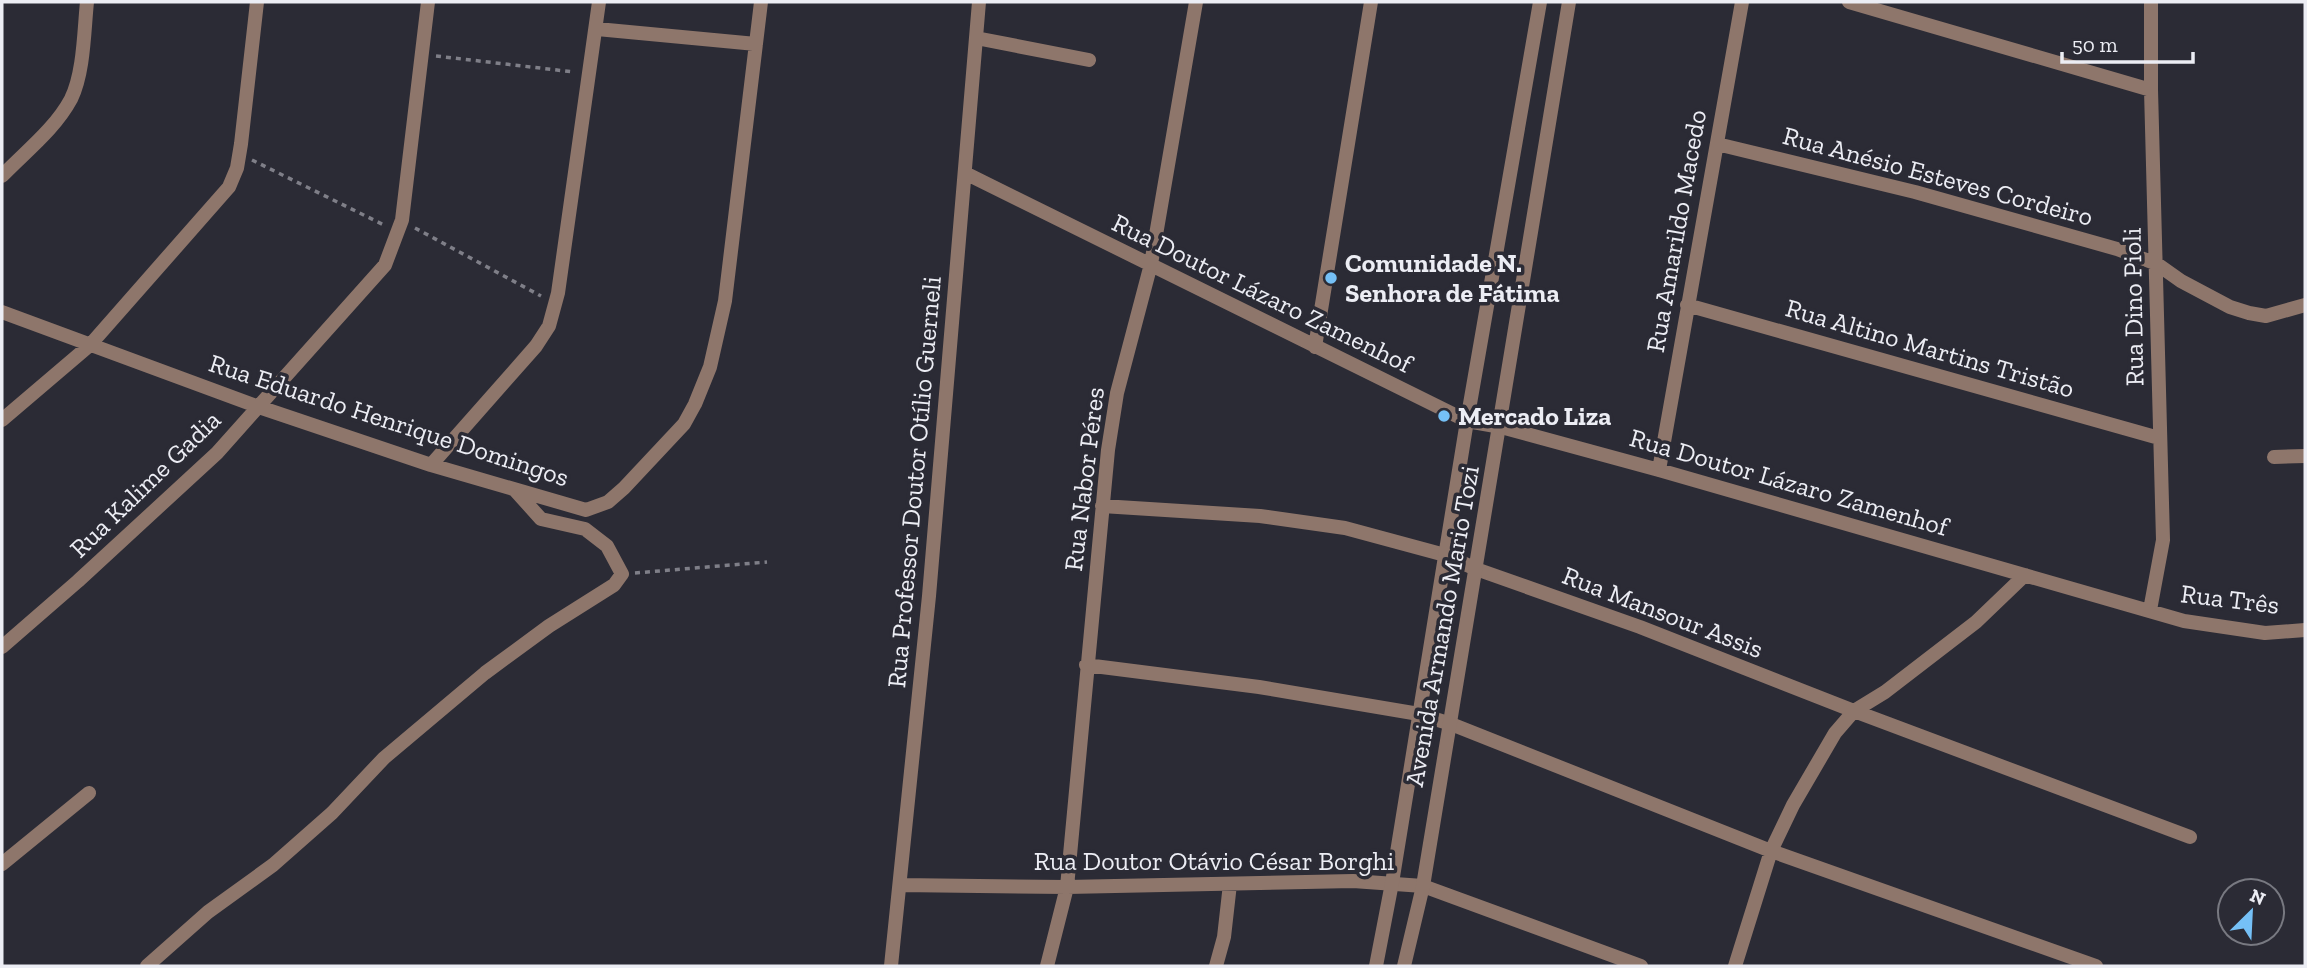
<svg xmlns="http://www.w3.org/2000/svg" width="2307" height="968" viewBox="0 0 2307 968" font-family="'Zilla Slab',serif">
<rect width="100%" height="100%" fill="#2b2b35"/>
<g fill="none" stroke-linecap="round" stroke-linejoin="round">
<path stroke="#7f7f88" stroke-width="3.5" stroke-dasharray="5 5" stroke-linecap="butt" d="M436 56 574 72
M252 160 384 225
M415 228 541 296
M635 573 767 562"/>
<path stroke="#8e766b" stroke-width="14" d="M1849 2 2151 90
M597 29 756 44
M976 38 1089 60
M1717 144 1915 192 2117 249 2157 264 2181 281 2230 307 2249 313 2266 316 2305 305
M965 173 1467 421 1501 427 1659 470 2184 621 2265 633 2305 630
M2 176C25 152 55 129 71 99 84 73 84 30 87 2
M1687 305 2159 438
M2 312 259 407 431 465 586 510 608 502 624 488 684 424 695 404 710 367 725 301 761 2
M1315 347 1371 2
M2 420 90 345 229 187 237 168 241 144 257 2
M2274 457 2305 456
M431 465 536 346 549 326 558 293 599 2
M1659 470 1742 2
M1102 506 1260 516 1345 528 1445 555 1476 569 1640 627 1854 711 2190 837
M2150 610 2163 540 2151 90V2
M2 647 78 581 217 453 385 265 402 220 428 2
M1086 665 1259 687 1419 714 1451 724 1771 851 2096 966
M2 864 89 793
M900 885 1067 887 1353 881 1423 886 1641 966
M147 966 208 912 273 865 332 813 384 758 485 673 549 626 614 585 622 574 607 546 585 529 541 519 514 489
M891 966 929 596 979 2
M1047 966 1067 887 1108 450 1117 393 1151 264 1196 2
M1216 966 1224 937 1230 884
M1735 966 1771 851 1793 805 1835 733 1854 711 1885 692 1976 622 2025 575"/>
<path stroke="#8e766b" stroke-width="14" d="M1376 966 1392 883 1467 421 1540 2
M1404 966 1423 886 1569 2"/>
</g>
<g fill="#75c0f6" stroke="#2b2b35" stroke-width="2.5">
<circle cx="1331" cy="278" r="7"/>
<circle cx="1444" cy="416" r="7"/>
</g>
<g text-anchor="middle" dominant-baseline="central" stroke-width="7" stroke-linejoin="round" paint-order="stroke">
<g font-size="26" fill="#ecedf4" stroke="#2b2b35">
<text transform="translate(1938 176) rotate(15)">Rua Anésio Esteves Cordeiro</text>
<text transform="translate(1676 231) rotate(-80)">Rua Amarildo Macedo</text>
<text transform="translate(1262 293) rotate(26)">Rua Doutor Lázaro Zamenhof</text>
<text transform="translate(2133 307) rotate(-91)">Rua Dino Pioli</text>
<text transform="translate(1930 348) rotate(16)">Rua Altino Martins Tristão</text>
<text transform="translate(389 420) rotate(18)">Rua Eduardo Henrique Domingos</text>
<text transform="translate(1084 479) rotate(-83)">Rua Nabor Péres</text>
<text transform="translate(914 482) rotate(-85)">Rua Professor Doutor Otílio Guerneli</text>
<text transform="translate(1789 482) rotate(16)">Rua Doutor Lázaro Zamenhof</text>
<text transform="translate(145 484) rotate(-44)">Rua Kalime Gadia</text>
<text transform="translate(2230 599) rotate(7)">Rua Três</text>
<text transform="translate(1663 612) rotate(21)">Rua Mansour Assis</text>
<text transform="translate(1442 626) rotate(-80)">Avenida Armando Mario Tozi</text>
<text x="1214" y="861">Rua Doutor Otávio César Borghi</text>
</g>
<g font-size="26" font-weight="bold" fill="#ecedf4" stroke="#2b2b35" text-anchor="start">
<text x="1345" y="263">Comunidade N.<tspan x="1345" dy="30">Senhora de Fátima</tspan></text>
<text x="1458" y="416">Mercado Liza</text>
</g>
</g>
<rect width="2307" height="968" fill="none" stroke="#ecedf4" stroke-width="7"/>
<g transform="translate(2251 912) rotate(24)"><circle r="33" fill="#2b2b35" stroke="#787981" stroke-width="2"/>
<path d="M0-5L12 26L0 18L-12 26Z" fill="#75c0f6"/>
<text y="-10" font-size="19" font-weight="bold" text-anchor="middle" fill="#ecedf4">N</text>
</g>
<path d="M2062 52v10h131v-10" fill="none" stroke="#ecedf4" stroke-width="3.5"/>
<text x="2072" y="52" font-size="21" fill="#ecedf4" stroke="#2b2b35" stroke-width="5" paint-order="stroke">50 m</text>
</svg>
